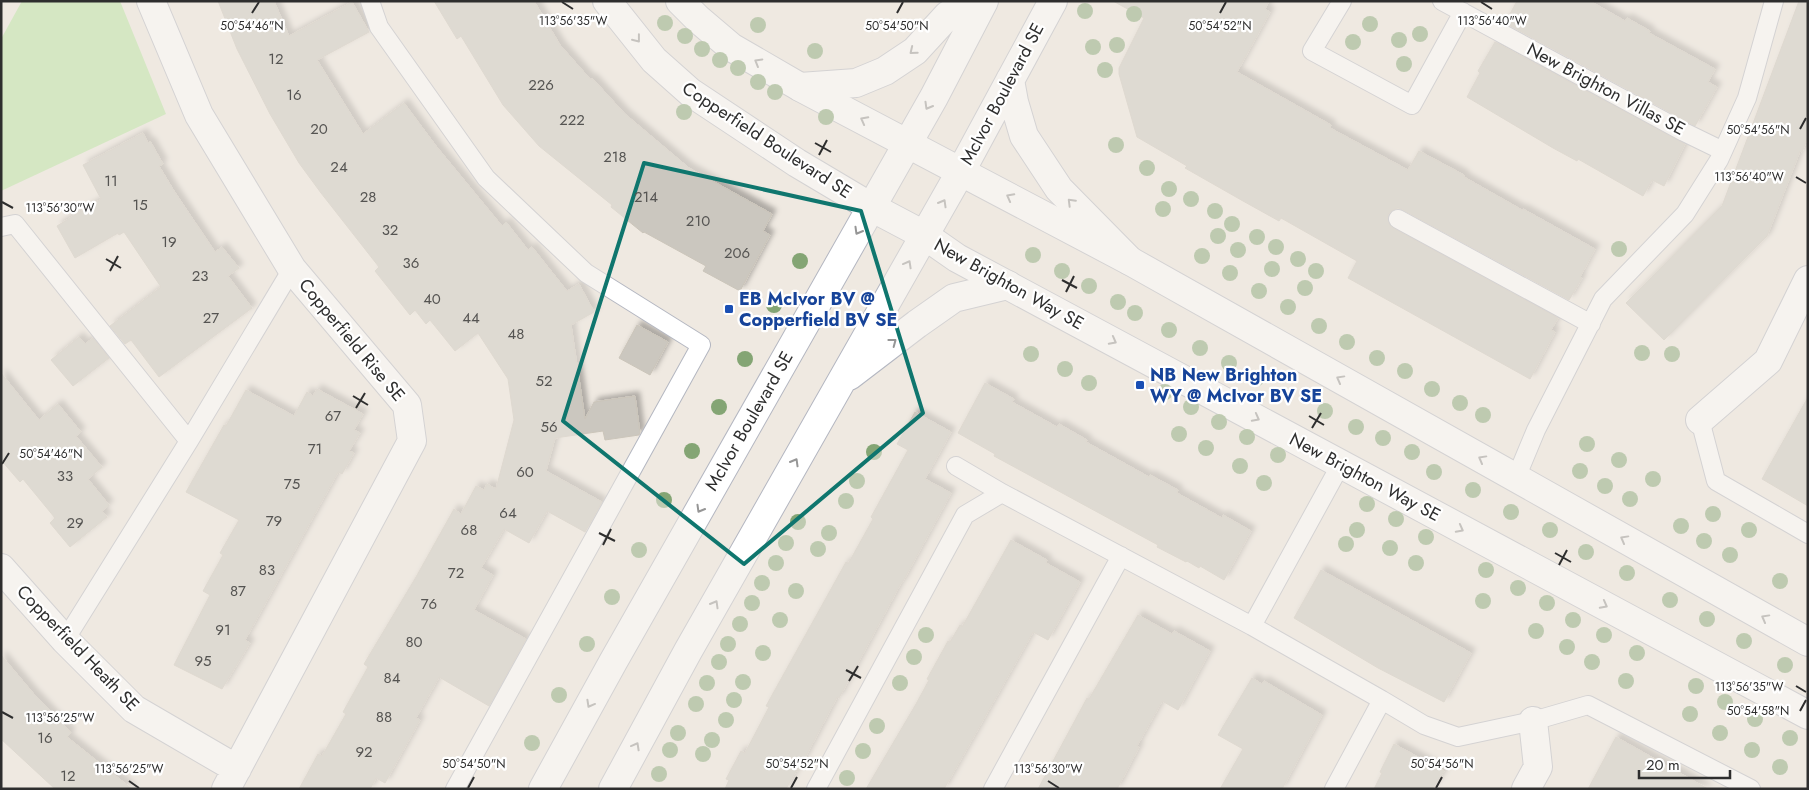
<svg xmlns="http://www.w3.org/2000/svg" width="1809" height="790" viewBox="0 0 1809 790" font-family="Jost,sans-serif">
	<defs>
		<filter id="shadow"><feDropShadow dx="4.5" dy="-4.5" stdDeviation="2.5" flood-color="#0004"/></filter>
	</defs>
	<rect width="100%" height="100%" fill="#efe9e1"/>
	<path fill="#b6e59e" d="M 22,1 L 120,1 L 166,114 L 1,191 L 1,39 Z"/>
	<path fill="#cbc7bf" stroke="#cbc5ba" filter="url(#shadow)" d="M 218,1 L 274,1 L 289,36 L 352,2 L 369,32 L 317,60 L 363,134 L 404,103 L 436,146 L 502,226 L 506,222 L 528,250 L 532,247 L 567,291 L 579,284 L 594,312 L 571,325 L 585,419 L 594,402 L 635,396 L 640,433 L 639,435 L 605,440 L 603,431 L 555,438 L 546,471 L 602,502 L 585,532 L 547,511 L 529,543 L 504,529 L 481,568 L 493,575 L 474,610 L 526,639 L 489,706 L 439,677 L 416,718 L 420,720 L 385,783 L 376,778 L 370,789 L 299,789 L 318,754 L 322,756 L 346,714 L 343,712 L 368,667 L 364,664 L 416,577 L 454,509 L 461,514 L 476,486 L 484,490 L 487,484 L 496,489 L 514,420 L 508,379 L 478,333 L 455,351 L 430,320 L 426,324 L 415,310 L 410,315 L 375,271 L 379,267 L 321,193 L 299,163 L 270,114 L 237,49 Z
		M 434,1 L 534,1 L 560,45 L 591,80 L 592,78 L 625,114 L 689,168 L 772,214 L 763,231 L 770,235 L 740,291 L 703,271 L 706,266 L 644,232 L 643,233 L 611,207 L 612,205 L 539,146 L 503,105 L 461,36 L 457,39 Z
		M 1113,1 L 1269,1 L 1265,9 L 1270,12 L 1237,72 L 1331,125 L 1330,128 L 1408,170 L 1419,151 L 1464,175 L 1464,177 L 1522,210 L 1523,209 L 1595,249 L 1580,277 L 1582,278 L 1569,300 L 1403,210 L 1398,208 L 1393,210 L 1388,214 L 1389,224 L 1393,228 L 1558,318 L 1551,330 L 1555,332 L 1530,379 L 1348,278 L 1357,261 L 1281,218 L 1279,221 L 1243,201 L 1185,168 L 1187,166 L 1137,137 L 1119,74 L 1119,68 L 1144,18 Z
		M 1517,1 L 1590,1 L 1625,21 L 1627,18 L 1650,31 L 1649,33 L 1715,69 L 1708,82 L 1717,87 L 1695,126 L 1505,23 Z
		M 1799,1 L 1808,1 L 1808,137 L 1802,152 L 1800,151 L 1767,236 L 1664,340 L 1626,303 L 1722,206 Z
		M 1495,42 L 1685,144 L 1664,186 L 1652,180 L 1643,196 L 1578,159 L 1577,161 L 1553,148 L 1467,97 L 1480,73 L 1478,71 Z
		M 143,133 L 148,143 L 150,141 L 163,164 L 159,166 L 174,191 L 215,252 L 222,247 L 239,268 L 228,276 L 252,308 L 159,377 L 131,340 L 125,344 L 110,326 L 161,287 L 124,232 L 119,235 L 118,233 L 75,258 L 57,226 L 101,199 L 83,165 Z
		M 637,325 L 668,342 L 650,375 L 619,358 Z
		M 79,337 L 85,344 L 93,338 L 109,358 L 73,386 L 51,360 Z
		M 1,373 L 39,420 L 58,404 L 81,432 L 76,436 L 102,467 L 88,479 L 109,505 L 102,511 L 107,517 L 70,547 L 50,523 L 55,518 L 23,479 L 20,482 L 1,460 Z
		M 985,383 L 1014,399 L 1012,402 L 1057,427 L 1059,424 L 1087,440 L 1086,442 L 1149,477 L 1150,475 L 1178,490 L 1177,493 L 1222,518 L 1223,515 L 1251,531 L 1224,580 L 1200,566 L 1199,568 L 1187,561 L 1186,562 L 1157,547 L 1158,545 L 994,456 L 995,454 L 958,433 Z
		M 317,389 L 363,414 L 354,430 L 360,433 L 349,451 L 354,453 L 342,474 L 338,472 L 245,640 L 250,643 L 222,689 L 174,665 L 210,595 L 203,591 L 223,555 L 220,553 L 239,520 L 186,492 L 224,425 L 226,426 L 246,390 L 294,416 L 307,392 L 313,396 Z
		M 1808,397 L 1808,506 L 1762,479 Z
		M 915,412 L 951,432 L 925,479 L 951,493 L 902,583 L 901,583 L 839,698 L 837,697 L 798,771 L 796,771 L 786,789 L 725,789 L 729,780 L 726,779 L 741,751 L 745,753 L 769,707 L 766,706 L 846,562 L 848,564 L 873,519 L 871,517 L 908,450 L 897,444 Z
		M 1011,540 L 1047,560 L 1046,563 L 1080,582 L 1048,640 L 1033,632 L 944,789 L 866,789 L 916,704 L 929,680 L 927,679 L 948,641 L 950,642 L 960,625 L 962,627 Z
		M 1321,570 L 1471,653 L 1444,702 L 1378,668 L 1294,618 Z
		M 1138,615 L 1172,634 L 1174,631 L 1210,651 L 1178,710 L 1162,701 L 1137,746 L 1139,747 L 1117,789 L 1038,789 L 1087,698 L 1089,699 Z
		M 1,655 L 33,693 L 71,733 L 67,737 L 132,789 L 55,789 L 1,739 Z
		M 1252,678 L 1262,684 L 1264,681 L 1322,715 L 1282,789 L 1220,789 L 1243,749 L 1218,735 Z
		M 1616,737 L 1708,789 L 1588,789 Z
		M 1394,744 L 1444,771 L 1433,789 L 1374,789 L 1382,773 L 1380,772 Z"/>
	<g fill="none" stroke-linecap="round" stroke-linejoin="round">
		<g stroke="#b4b7c1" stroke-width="20">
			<path id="service" d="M 370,1 L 379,27 L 486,178 L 586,273 L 701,345 L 455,789
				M 1342,1 L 1312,51 L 1412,105 L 1463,12
				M 1442,1 L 1684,132 L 1723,151
				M 1398,219 L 1591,324
				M 1,227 L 15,224 L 189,441
				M 1700,420 L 1716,481 L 1808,534
				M 956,466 L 1002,493
				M 1516,478 L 1536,430 L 1603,299 L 1685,214 L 1719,160 L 1747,98 L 1774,1
				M 1252,626 L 1341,464
				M 65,640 L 189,441 L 292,269
				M 1382,700 L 1424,725 L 1458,737 L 1533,721 L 1588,705 L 1751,789
				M 816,789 L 965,515 L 1002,493 L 1252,626 L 1382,700 L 1334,789
				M 993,789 L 1121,556"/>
		</g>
		<g stroke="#b4b7c1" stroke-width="30">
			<path id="minor" d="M 151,1 L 199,115 L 292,269 L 407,405 L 412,441 L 226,789
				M 1700,420 L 1768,361 L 1808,280
				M 1,568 L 65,640 L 134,709 L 237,769
				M 1526,789 L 1538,767 L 1533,721"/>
		</g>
		<g stroke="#b4b7c1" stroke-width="30">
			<path id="tertiary" d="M 607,1 L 654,60 L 690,92 L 797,163 L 871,207 L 924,235 L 957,258 L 1808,715
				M 680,1 L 698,19 L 731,47 L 800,87 L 1130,261 L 1808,642"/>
		</g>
		<g stroke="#b4b7c1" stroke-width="30">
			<path id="secondary" d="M 1010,80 L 1014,102 L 1024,136 L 1059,189 L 1130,261
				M 800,87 L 856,83 L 885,71 L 915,51 L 948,15 L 978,1
				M 849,376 L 917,324 L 954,298 L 1008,285
				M 543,789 L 613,662 L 934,97 L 984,1
				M 613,789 L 688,651 L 961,171 L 1053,1"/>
		</g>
		<use href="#service" stroke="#fff" stroke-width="18"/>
		<use href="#minor" stroke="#fff" stroke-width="28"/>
		<use href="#tertiary" stroke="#fff" stroke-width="28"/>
		<use href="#secondary" stroke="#fff" stroke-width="28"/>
	</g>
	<g fill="#84a574">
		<circle cx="1085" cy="11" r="8"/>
		<circle cx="1134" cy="14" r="8"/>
		<circle cx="665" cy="23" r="8"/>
		<circle cx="1370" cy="24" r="8"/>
		<circle cx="758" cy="25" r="8"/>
		<circle cx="1420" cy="34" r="8"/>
		<circle cx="685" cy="36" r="8"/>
		<circle cx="1399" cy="40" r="8"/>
		<circle cx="1353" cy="42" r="8"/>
		<circle cx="1117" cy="45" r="8"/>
		<circle cx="1093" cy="47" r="8"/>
		<circle cx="702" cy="49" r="8"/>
		<circle cx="815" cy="51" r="8"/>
		<circle cx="720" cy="60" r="8"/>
		<circle cx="1404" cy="64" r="8"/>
		<circle cx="738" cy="68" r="8"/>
		<circle cx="1105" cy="70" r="8"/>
		<circle cx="758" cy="82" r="8"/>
		<circle cx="775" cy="92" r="8"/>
		<circle cx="684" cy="112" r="8"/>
		<circle cx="826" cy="117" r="8"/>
		<circle cx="1116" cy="145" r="8"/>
		<circle cx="1147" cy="168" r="8"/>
		<circle cx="1169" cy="189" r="8"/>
		<circle cx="1191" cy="199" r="8"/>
		<circle cx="1163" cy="209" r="8"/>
		<circle cx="1215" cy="211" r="8"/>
		<circle cx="1232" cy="224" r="8"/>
		<circle cx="1218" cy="236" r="8"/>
		<circle cx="1257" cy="237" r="8"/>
		<circle cx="1276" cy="247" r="8"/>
		<circle cx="1619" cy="249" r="8"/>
		<circle cx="1238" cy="250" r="8"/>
		<circle cx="1033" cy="255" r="8"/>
		<circle cx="1202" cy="256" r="8"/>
		<circle cx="1298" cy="259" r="8"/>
		<circle cx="800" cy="261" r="8"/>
		<circle cx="1272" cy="269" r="8"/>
		<circle cx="1062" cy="271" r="8"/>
		<circle cx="1316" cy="271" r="8"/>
		<circle cx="1230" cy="273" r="8"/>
		<circle cx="1089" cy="286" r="8"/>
		<circle cx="1305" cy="288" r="8"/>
		<circle cx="1259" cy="291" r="8"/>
		<circle cx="1118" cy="302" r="8"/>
		<circle cx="774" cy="305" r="8"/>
		<circle cx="1288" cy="307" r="8"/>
		<circle cx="1135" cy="313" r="8"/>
		<circle cx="1319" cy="326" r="8"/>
		<circle cx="1169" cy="330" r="8"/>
		<circle cx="1347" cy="342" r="8"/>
		<circle cx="1200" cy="348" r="8"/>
		<circle cx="1642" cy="353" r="8"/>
		<circle cx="1031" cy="354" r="8"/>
		<circle cx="1672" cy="354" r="8"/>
		<circle cx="1377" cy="358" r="8"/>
		<circle cx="745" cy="359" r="8"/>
		<circle cx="1229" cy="363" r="8"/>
		<circle cx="1065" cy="369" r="8"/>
		<circle cx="1405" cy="371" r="8"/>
		<circle cx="1257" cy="378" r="8"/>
		<circle cx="1089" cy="383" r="8"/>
		<circle cx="1432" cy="389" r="8"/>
		<circle cx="1165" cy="392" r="8"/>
		<circle cx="1460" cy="403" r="8"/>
		<circle cx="719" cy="407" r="8"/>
		<circle cx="1191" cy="407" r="8"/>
		<circle cx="1325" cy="411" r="8"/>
		<circle cx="1483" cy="415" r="8"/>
		<circle cx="1219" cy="422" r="8"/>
		<circle cx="1356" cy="427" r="8"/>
		<circle cx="1179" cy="434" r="8"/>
		<circle cx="1247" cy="437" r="8"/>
		<circle cx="1383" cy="438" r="8"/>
		<circle cx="1587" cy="444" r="8"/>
		<circle cx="1206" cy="448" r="8"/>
		<circle cx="692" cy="451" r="8"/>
		<circle cx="874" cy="452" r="8"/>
		<circle cx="1412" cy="452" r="8"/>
		<circle cx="1278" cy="455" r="8"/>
		<circle cx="1619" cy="460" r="8"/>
		<circle cx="1240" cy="466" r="8"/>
		<circle cx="1580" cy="471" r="8"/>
		<circle cx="1434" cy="472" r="8"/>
		<circle cx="1653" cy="479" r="8"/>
		<circle cx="857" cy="481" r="8"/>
		<circle cx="1264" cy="483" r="8"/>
		<circle cx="1605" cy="486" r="8"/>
		<circle cx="1473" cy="490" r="8"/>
		<circle cx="1630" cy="499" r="8"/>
		<circle cx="664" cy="500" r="8"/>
		<circle cx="846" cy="501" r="8"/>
		<circle cx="1367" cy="504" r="8"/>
		<circle cx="1511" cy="512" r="8"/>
		<circle cx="1713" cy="514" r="8"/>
		<circle cx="1396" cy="519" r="8"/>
		<circle cx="798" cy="522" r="8"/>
		<circle cx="1681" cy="526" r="8"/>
		<circle cx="1357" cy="530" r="8"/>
		<circle cx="1550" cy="530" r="8"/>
		<circle cx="1749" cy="530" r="8"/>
		<circle cx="829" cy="533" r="8"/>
		<circle cx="1426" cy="537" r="8"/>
		<circle cx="1704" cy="541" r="8"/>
		<circle cx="786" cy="543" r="8"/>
		<circle cx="1346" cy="544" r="8"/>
		<circle cx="1390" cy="548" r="8"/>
		<circle cx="818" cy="549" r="8"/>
		<circle cx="639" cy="550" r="8"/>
		<circle cx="1586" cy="552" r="8"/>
		<circle cx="1730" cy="555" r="8"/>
		<circle cx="776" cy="563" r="8"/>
		<circle cx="1416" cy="563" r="8"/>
		<circle cx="1486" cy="570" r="8"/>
		<circle cx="1627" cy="573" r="8"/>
		<circle cx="1780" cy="581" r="8"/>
		<circle cx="762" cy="583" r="8"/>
		<circle cx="1518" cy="588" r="8"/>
		<circle cx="796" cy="591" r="8"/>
		<circle cx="612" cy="597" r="8"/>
		<circle cx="1670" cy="600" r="8"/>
		<circle cx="1483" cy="601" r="8"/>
		<circle cx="752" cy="603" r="8"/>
		<circle cx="1547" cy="603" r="8"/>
		<circle cx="1707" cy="619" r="8"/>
		<circle cx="780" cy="620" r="8"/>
		<circle cx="1573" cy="620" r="8"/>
		<circle cx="740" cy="624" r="8"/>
		<circle cx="1536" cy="631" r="8"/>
		<circle cx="926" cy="635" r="8"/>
		<circle cx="1604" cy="635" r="8"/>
		<circle cx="1744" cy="641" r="8"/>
		<circle cx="587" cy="644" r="8"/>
		<circle cx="728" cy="644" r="8"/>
		<circle cx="1567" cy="647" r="8"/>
		<circle cx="763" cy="653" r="8"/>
		<circle cx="1637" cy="653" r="8"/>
		<circle cx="914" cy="657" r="8"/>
		<circle cx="719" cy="662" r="8"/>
		<circle cx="1592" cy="662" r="8"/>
		<circle cx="1785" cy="665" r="8"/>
		<circle cx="1626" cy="681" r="8"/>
		<circle cx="743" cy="682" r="8"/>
		<circle cx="707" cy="683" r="8"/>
		<circle cx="900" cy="683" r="8"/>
		<circle cx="1696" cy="686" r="8"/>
		<circle cx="559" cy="695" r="8"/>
		<circle cx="734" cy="700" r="8"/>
		<circle cx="1725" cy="702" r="8"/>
		<circle cx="696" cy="704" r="8"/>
		<circle cx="1690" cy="714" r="8"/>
		<circle cx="1755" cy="719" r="8"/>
		<circle cx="726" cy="720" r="8"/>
		<circle cx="877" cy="726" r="8"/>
		<circle cx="678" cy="733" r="8"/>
		<circle cx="1720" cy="733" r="8"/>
		<circle cx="1790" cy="738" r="8"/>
		<circle cx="712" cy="740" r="8"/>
		<circle cx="532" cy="743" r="8"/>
		<circle cx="670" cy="750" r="8"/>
		<circle cx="1752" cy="750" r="8"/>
		<circle cx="863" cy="751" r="8"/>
		<circle cx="703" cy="754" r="8"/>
		<circle cx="1780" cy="767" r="8"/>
		<circle cx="659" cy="774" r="8"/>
		<circle cx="847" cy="778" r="8"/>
	</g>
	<defs><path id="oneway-chevron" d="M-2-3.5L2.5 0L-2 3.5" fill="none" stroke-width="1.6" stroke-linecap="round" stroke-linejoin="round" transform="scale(1.25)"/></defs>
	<g stroke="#969696">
		<use href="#oneway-chevron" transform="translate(637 39) rotate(52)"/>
		<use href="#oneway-chevron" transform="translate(913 51) rotate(141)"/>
		<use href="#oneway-chevron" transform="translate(758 62) rotate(-150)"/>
		<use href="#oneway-chevron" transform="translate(928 106) rotate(120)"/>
		<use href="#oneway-chevron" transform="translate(864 120) rotate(-152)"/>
		<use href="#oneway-chevron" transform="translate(1010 197) rotate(-152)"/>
		<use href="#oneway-chevron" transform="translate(1071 202) rotate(-135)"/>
		<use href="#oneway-chevron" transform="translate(943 203) rotate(-60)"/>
		<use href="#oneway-chevron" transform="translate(858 231) rotate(120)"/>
		<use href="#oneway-chevron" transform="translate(908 264) rotate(-61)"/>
		<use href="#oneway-chevron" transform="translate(1113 341) rotate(28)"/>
		<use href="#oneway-chevron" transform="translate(893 342) rotate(-37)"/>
		<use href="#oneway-chevron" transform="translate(1340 379) rotate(-151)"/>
		<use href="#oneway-chevron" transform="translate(1256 418) rotate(28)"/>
		<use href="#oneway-chevron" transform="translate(1482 459) rotate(-151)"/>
		<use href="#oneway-chevron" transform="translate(795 462) rotate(-60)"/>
		<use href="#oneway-chevron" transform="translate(700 509) rotate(120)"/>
		<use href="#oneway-chevron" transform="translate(1460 529) rotate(28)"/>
		<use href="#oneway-chevron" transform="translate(1624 539) rotate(-151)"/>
		<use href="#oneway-chevron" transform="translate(715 604) rotate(-60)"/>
		<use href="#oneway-chevron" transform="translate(1604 605) rotate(28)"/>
		<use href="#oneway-chevron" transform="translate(1765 618) rotate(-151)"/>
		<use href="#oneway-chevron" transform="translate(590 704) rotate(119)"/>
		<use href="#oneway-chevron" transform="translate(636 746) rotate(-61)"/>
	</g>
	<path d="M0 0H1809V790H0ZM 644,163 L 861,211 L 923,413 L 744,564 L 563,421 Z" fill="#efe9e1" fill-opacity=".55" fill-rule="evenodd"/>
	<path fill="none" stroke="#0f766e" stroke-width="4" stroke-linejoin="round" d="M 644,163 L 861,211 L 923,413 L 744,564 L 563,421 Z"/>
	<path fill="none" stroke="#2e2e2e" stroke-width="2" d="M 562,2 L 573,9M 1481,2 L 1492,9M 252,13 L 259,2M 897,13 L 903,2M 1220,13 L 1226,2M 1800,129 L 1806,118M 815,143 L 831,152M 819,155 L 827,140M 1796,177 L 1806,183M 2,202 L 13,208M 106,259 L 121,268M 110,271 L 118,256M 1062,280 L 1077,288M 1066,292 L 1074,276M 353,396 L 368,405M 356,408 L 365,393M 1309,416 L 1324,425M 1312,428 L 1321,413M 2,464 L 9,453M 599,533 L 615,541M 603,545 L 611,529M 1555,553 L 1571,562M 1559,565 L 1567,550M 846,670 L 861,678M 849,681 L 858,666M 1796,686 L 1806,692M 1800,711 L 1806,700M 2,712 L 13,718M 129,781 L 139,788M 1048,781 L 1059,788M 468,788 L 474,777M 791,788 L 797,777M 1436,788 L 1442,777"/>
	<g fill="#1a4fb4" stroke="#fff" stroke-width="2">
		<rect x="724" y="304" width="10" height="10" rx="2.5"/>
		<rect x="1135" y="380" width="10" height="10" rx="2.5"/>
	</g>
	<g text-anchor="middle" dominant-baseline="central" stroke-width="4.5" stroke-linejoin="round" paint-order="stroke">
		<g font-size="15" fill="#555452">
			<text x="276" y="59">12</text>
			<text x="541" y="85">226</text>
			<text x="294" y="95">16</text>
			<text x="572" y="120">222</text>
			<text x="319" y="129">20</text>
			<text x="615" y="157">218</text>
			<text x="339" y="167">24</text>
			<text x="111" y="181">11</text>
			<text x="368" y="197">28</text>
			<text x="646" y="197">214</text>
			<text x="140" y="205">15</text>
			<text x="698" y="221">210</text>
			<text x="390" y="230">32</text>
			<text x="169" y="242">19</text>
			<text x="737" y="253">206</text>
			<text x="411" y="263">36</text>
			<text x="200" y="276">23</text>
			<text x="432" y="299">40</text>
			<text x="211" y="318">27</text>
			<text x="471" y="318">44</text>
			<text x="516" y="334">48</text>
			<text x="544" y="381">52</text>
			<text x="333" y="416">67</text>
			<text x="549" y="427">56</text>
			<text x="315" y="449">71</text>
			<text x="525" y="472">60</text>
			<text x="65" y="476">33</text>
			<text x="292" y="484">75</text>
			<text x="508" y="513">64</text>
			<text x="274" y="521">79</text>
			<text x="75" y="523">29</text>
			<text x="469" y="530">68</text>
			<text x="267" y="570">83</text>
			<text x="456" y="573">72</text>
			<text x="238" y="591">87</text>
			<text x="429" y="604">76</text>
			<text x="223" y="630">91</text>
			<text x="414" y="642">80</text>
			<text x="203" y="661">95</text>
			<text x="392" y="678">84</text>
			<text x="384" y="717">88</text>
			<text x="45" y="738">16</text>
			<text x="364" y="752">92</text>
			<text x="68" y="776">12</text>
		</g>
		<g font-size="18" fill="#2e2e2e" stroke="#fff">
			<text transform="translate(1606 89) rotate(28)">New Brighton Villas SE</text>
			<text transform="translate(1002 94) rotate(-62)">McIvor Boulevard SE</text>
			<text transform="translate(767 140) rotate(33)">Copperfield Boulevard SE</text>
			<text transform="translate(1009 284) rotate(29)">New Brighton Way SE</text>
			<text transform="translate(352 340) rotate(50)">Copperfield Rise SE</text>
			<text transform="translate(749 421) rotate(-60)">McIvor Boulevard SE</text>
			<text transform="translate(1365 477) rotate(28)">New Brighton Way SE</text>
			<text transform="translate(78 648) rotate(46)">Copperfield Heath SE</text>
		</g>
		<g font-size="18" font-weight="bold" fill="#164399" stroke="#fff" text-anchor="start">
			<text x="739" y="299">EB McIvor BV @<tspan x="739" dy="21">Copperfield BV SE</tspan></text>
			<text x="1150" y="375">NB New Brighton<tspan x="1150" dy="21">WY @ McIvor BV SE</tspan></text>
		</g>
	</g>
	<g font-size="12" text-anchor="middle" fill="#2e2e2e" stroke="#fff" stroke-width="4.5" stroke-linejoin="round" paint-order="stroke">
		<text x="573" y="25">113°56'35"W</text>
		<text x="1492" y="25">113°56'40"W</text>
		<text x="252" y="30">50°54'46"N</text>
		<text x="897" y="30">50°54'50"N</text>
		<text x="1220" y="30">50°54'52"N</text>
		<text x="1758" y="134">50°54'56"N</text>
		<text x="1749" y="181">113°56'40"W</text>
		<text x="60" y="212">113°56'30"W</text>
		<text x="51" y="458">50°54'46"N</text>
		<text x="1749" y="691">113°56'35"W</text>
		<text x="1758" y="715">50°54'58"N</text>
		<text x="60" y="722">113°56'25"W</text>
		<text x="474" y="768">50°54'50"N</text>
		<text x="797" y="768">50°54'52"N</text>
		<text x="1442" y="768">50°54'56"N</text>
		<text x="129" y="773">113°56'25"W</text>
		<text x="1048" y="773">113°56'30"W</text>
	</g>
	<rect width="1809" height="790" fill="none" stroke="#2e2e2e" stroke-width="5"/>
	<path d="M1639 770v8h91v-8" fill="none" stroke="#2e2e2e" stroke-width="2.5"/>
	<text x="1646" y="770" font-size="15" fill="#2e2e2e" stroke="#ffffff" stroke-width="4" paint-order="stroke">20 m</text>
</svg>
